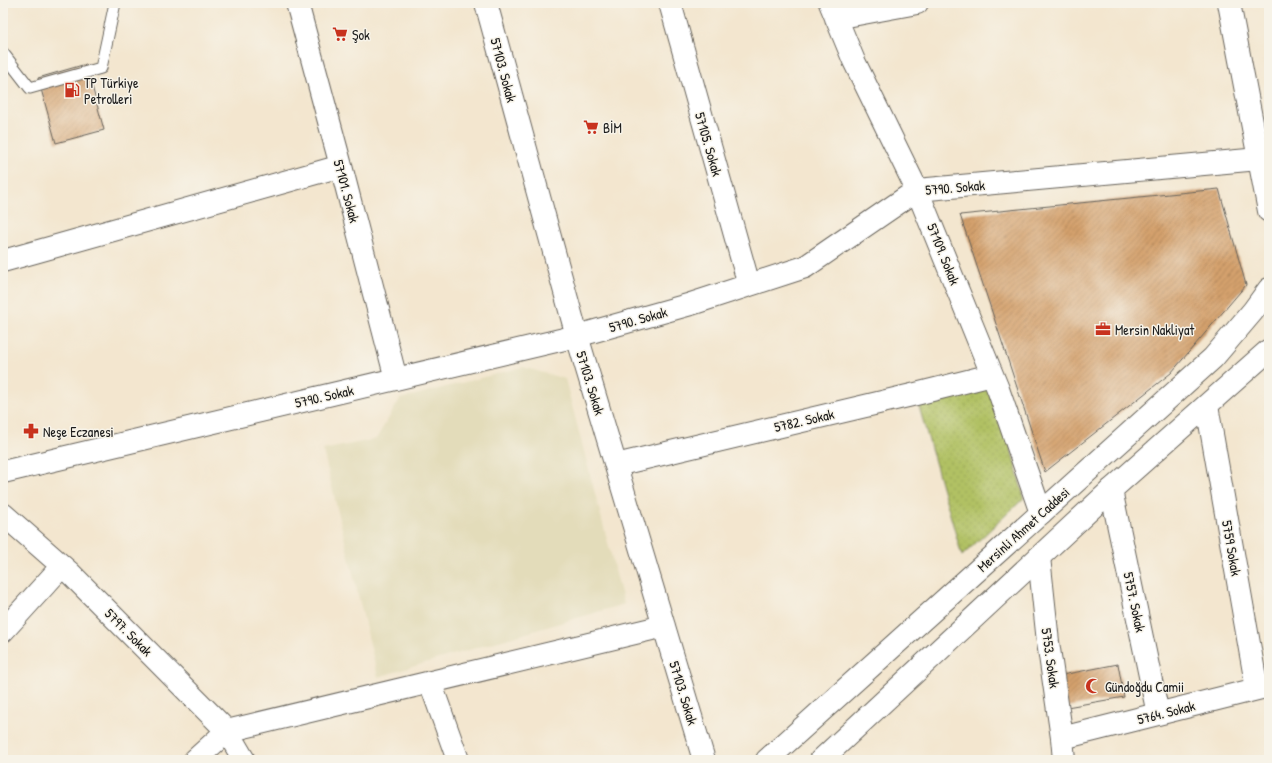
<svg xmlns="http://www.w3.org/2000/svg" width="1272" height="763" viewBox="0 0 1272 763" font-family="'Patrick Hand',sans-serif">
	<defs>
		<pattern id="grass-dots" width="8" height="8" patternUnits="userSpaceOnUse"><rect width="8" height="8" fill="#b1c164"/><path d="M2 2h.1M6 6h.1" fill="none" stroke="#98a556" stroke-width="1.8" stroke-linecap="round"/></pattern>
		<pattern id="building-hatch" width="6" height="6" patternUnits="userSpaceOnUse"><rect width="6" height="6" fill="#d4a16d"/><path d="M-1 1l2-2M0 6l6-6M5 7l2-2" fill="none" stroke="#ab8259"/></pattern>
	</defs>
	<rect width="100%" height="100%" fill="#f7f3e8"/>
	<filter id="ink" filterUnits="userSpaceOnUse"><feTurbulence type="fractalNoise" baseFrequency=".025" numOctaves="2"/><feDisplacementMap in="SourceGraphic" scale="8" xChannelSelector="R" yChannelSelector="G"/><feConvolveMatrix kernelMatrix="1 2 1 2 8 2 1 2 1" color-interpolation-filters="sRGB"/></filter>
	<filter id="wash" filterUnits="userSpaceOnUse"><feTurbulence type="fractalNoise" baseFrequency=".012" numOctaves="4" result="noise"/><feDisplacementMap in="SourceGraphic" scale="16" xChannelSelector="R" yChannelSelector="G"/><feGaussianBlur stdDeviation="0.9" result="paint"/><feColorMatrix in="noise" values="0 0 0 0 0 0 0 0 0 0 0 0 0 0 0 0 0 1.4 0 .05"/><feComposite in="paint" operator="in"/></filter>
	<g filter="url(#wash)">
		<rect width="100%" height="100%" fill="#f3e6cf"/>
		<path fill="#e3dcba" d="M 523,367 L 565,379 L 624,604 L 378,677 L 323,450 L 376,439 L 400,399 Z"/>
		<path fill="url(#grass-dots)" stroke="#666e40" d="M 992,377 L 1024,498 L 962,556 L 916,396 Z"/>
		<g id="blocks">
			<path fill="url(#building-hatch)" d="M 86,64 L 104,130 L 56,143 L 38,78 Z
				M 1219,189 L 1246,285 L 1171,373 L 1045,472 L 960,215 Z
				M 1118,664 L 1124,697 L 1067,707 L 1062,675 Z"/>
		</g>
	</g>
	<g filter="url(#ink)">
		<use href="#blocks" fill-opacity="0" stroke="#67635b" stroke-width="1"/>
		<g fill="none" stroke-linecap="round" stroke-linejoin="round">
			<g stroke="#67635b" stroke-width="13">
				<path id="service" d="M 3,53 L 30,88 L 101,68 L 115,3"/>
			</g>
			<g stroke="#67635b" stroke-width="24">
				<path id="minor" d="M 297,3 L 341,166 L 396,379
					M 486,3 L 577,336 L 704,760
					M 670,3 L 749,285
					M 830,3 L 854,61 L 917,190 L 998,389 L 1041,513
					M 836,18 L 917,3
					M 3,261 L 341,166
					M 1207,406 L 1257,689
					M 616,465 L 916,394 L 992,375
					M 3,472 L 577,336 L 691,304 L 805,267 L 917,190 L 1259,159
					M 1111,490 L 1158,714
					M 3,514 L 69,572 L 227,731 L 244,760
					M 1039,557 L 1048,642 L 1062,738 L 1064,760
					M 3,631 L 62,566
					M 430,682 L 458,760
					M 1062,738 L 1269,686
					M 195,760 L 227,731 L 664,626"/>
			</g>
			<g stroke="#67635b" stroke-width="24">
				<path id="tertiary" d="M 1229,3 L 1269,211
					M 767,760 L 1213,358 L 1253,311 L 1269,289
					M 821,760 L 1111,490 L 1269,350"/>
			</g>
			<use href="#service" stroke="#fff" stroke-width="11"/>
			<use href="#minor" stroke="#fff" stroke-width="22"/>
			<use href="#tertiary" stroke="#fff" stroke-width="22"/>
		</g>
	</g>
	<defs>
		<g id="supermarket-bare" transform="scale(1.2)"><path d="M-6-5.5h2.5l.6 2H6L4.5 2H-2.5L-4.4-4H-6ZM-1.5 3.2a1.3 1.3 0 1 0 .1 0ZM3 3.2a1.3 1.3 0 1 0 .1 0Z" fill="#c8321e" stroke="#f7f3e8" stroke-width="2.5" paint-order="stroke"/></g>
		<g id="fuel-bare" transform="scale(1.2)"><path d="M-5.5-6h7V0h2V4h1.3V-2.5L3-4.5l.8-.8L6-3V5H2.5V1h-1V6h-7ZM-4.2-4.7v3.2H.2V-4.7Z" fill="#c8321e" stroke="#f7f3e8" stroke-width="2.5" paint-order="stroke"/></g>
		<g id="office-bare" transform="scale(1.2)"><path d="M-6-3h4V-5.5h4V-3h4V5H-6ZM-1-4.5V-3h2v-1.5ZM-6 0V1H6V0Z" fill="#c8321e" stroke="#f7f3e8" stroke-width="2.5" paint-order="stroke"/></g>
		<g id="pharmacy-bare" transform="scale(1.2)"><path d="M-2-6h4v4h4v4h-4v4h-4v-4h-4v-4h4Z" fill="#c8321e" stroke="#f7f3e8" stroke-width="2.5" paint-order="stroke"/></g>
		<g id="mosque-bare" transform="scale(1.2)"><path d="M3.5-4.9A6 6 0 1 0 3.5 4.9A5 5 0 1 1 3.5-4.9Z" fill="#c8321e" stroke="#f7f3e8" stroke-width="2.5" paint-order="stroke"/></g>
	</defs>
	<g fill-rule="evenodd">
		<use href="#supermarket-bare" x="340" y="34"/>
		<use href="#fuel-bare" x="72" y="90"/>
		<use href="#supermarket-bare" x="591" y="127"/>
		<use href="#office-bare" x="1103" y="329"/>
		<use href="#pharmacy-bare" x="31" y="431"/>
		<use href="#mosque-bare" x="1093" y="686"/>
	</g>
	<g text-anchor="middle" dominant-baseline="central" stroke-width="3" stroke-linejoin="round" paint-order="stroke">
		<g font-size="14" fill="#1c1c1c" stroke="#f7f3e8" text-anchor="start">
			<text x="352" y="34">Şok</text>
			<text x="84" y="82">TP Türkiye<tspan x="84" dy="16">Petrolleri</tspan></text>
			<text x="603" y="127">BİM</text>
			<text x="1115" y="329">Mersin Nakliyat</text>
			<text x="43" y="431">Neşe Eczanesi</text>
			<text x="1105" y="686">Gündoğdu Camii</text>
		</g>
		<g font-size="14" fill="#1c1c1c" stroke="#f7f3e8">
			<text transform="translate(504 70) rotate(75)">57103. Sokak</text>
			<text transform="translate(709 144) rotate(74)">57105. Sokak</text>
			<text transform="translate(955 187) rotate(-5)">5790. Sokak</text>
			<text transform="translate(347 191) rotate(75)">57101. Sokak</text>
			<text transform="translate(944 254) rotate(68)">57109. Sokak</text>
			<text transform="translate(638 319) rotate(-16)">5790. Sokak</text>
			<text transform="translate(591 383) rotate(73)">57103. Sokak</text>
			<text transform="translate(324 396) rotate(-13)">5790. Sokak</text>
			<text transform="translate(804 420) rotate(-13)">5782. Sokak</text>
			<text transform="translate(1023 529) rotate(-42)">Mersinli Ahmet Caddesi</text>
			<text transform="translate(1232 548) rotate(80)">5759 Sokak</text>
			<text transform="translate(1135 602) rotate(78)">5757. Sokak</text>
			<text transform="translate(129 632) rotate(45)">5797. Sokak</text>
			<text transform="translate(1051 658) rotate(82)">5753. Sokak</text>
			<text transform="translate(684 693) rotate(73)">57103. Sokak</text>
			<text transform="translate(1166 712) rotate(-14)">5764. Sokak</text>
		</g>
	</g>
	<rect width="1272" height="763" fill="none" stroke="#f7f3e8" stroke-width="16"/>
</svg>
